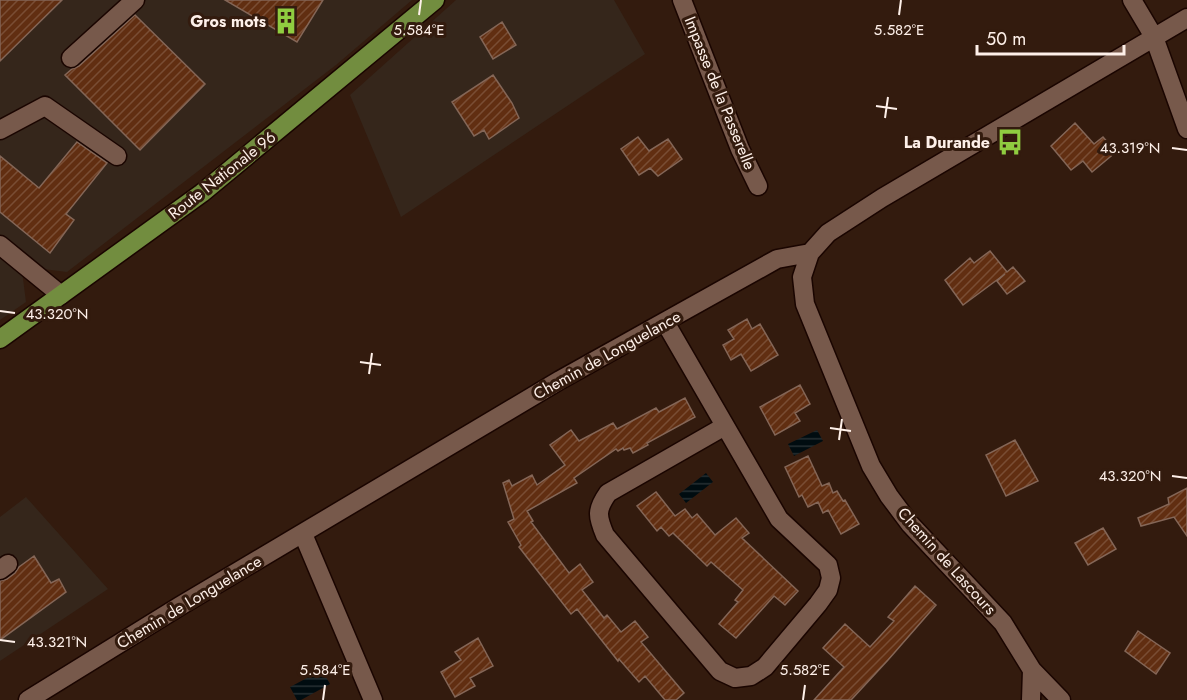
<svg xmlns="http://www.w3.org/2000/svg" width="1187" height="700" viewBox="0 0 1187 700" font-family="Jost,sans-serif">
	<defs>
		<pattern id="water-rules" width="6" height="5" patternUnits="userSpaceOnUse" patternTransform="scale(1.5)"><rect width="6" height="5" fill="#000c10"/><path d="M0 2.5h6" fill="none" stroke="#263033"/></pattern>
		<pattern id="building-hatch" width="6" height="6" patternUnits="userSpaceOnUse" patternTransform="scale(1.5)"><rect width="6" height="6" fill="#612e11"/><path d="M-1 1l2-2M0 6l6-6M5 7l2-2" fill="none" stroke="#794d34"/></pattern>
	</defs>
	<rect width="100%" height="100%" fill="#331b0e"/>
	<path fill="#35261b" d="M 0,0 L 412,0 L 336,65 L 67,272 L 43,269 L 22,271 L 26,302 L 0,320 Z
		M 456,0 L 614,0 L 645,54 L 401,217 L 350,95 Z
		M 26,497 L 108,589 L 0,661 L 0,517 Z"/>
	<path fill="url(#water-rules)" d="M 817,430 L 823,441 L 794,456 L 788,444 Z
		M 706,473 L 713,482 L 686,503 L 679,494 Z
		M 322,670 L 330,684 L 301,700 L 297,700 L 290,687 Z"/>
	<path fill="url(#building-hatch)" stroke="#846657" stroke-width="1.5" d="M 0,0 L 62,0 L 0,61 Z
		M 225,0 L 323,0 L 297,42 Z
		M 135,15 L 205,84 L 140,150 L 65,75 L 72,69 L 79,66 Z
		M 502,22 L 516,45 L 493,59 L 480,37 Z
		M 493,75 L 512,103 L 519,118 L 489,139 L 484,130 L 474,136 L 452,102 Z
		M 1075,123 L 1094,144 L 1103,137 L 1116,152 L 1092,172 L 1083,161 L 1071,170 L 1051,146 Z
		M 638,137 L 649,151 L 668,139 L 682,159 L 658,176 L 650,168 L 639,175 L 621,149 Z
		M 77,142 L 107,163 L 66,214 L 74,220 L 50,253 L 0,212 L 0,156 L 39,188 Z
		M 990,251 L 1007,272 L 1013,267 L 1025,281 L 1007,294 L 997,281 L 1005,274 L 963,305 L 945,280 L 970,258 L 974,263 Z
		M 747,319 L 752,329 L 760,324 L 778,355 L 751,371 L 741,354 L 731,360 L 723,345 L 734,339 L 728,330 Z
		M 800,385 L 810,404 L 795,413 L 800,421 L 775,435 L 760,407 Z
		M 685,398 L 695,417 L 647,443 L 648,445 L 633,453 L 630,448 L 624,450 L 623,448 L 618,451 L 616,449 L 574,478 L 577,483 L 527,511 L 533,521 L 531,522 L 569,573 L 580,564 L 593,582 L 582,590 L 604,618 L 607,615 L 621,632 L 635,621 L 648,637 L 641,642 L 684,693 L 676,700 L 665,700 L 645,676 L 639,682 L 619,659 L 618,661 L 577,609 L 571,614 L 519,547 L 521,545 L 508,522 L 514,519 L 503,483 L 509,480 L 512,486 L 532,475 L 537,485 L 565,465 L 550,445 L 571,430 L 579,441 L 613,423 L 617,429 L 656,408 L 659,412 Z
		M 1015,440 L 1038,481 L 1006,496 L 986,455 Z
		M 808,456 L 822,486 L 829,483 L 833,493 L 837,491 L 843,501 L 845,500 L 859,524 L 841,534 L 828,510 L 823,513 L 818,502 L 808,507 L 802,495 L 799,497 L 785,467 Z
		M 1187,488 L 1187,536 L 1174,517 L 1141,526 L 1138,518 L 1169,504 L 1168,498 Z
		M 656,492 L 675,516 L 685,509 L 692,518 L 697,514 L 715,535 L 736,518 L 749,533 L 742,538 L 798,591 L 785,605 L 774,596 L 736,638 L 719,624 L 738,602 L 735,600 L 743,590 L 711,562 L 707,566 L 673,533 L 669,536 L 661,527 L 657,531 L 637,506 Z
		M 1103,528 L 1116,549 L 1088,565 L 1075,543 Z
		M 34,556 L 51,583 L 59,579 L 66,592 L 0,640 L 0,581 L 7,579 L 15,573 L 19,567 Z
		M 915,586 L 936,605 L 888,660 L 851,700 L 814,700 L 844,667 L 823,648 L 845,624 L 870,647 L 894,621 L 888,617 Z
		M 1138,631 L 1170,653 L 1156,674 L 1125,651 Z
		M 478,638 L 493,666 L 470,678 L 475,686 L 455,697 L 441,672 L 461,660 L 455,652 Z"/>
	<g fill="none" stroke-linecap="round" stroke-linejoin="round">
		<g stroke="#1a0500" stroke-width="21">
			<path id="minor" d="M 682,0 L 740,149 L 758,186
				M 1132,0 L 1154,37 L 1187,129
				M 71,58 L 135,0
				M 0,130 L 45,106 L 117,156
				M 0,245 L 61,295
				M 810,253 L 802,277 L 805,304 L 871,466 L 889,496 L 910,524 L 1003,623 L 1032,670 L 1031,700
				M 665,322 L 779,519 L 828,565 L 831,578 L 828,590 L 818,604 L 765,667 L 751,676 L 735,678 L 720,671 L 605,535 C 597,516 596,510 608,493 L 725,426
				M 303,534 L 373,700
				M 0,570 L 8,564
				M 1032,670 L 1061,700
				M 28,700 L 180,606 L 560,380 L 777,259 L 810,253 L 828,233 L 882,198 L 1187,18"/>
		</g>
		<g stroke="#1a0500" stroke-width="21">
			<path id="major" d="M 0,339 L 202,193 L 435,0"/>
		</g>
		<use href="#minor" stroke="#77594b" stroke-width="18"/>
		<use href="#major" stroke="#728d3f" stroke-width="18"/>
	</g>
	<path fill="none" stroke="#fef0e9" stroke-width="2" d="M 419,15 L 421,0M 899,15 L 901,0M 876,106 L 897,109M 885,118 L 888,97M 1172,148 L 1187,150M 0,311 L 15,313M 360,362 L 381,365M 369,374 L 372,353M 830,428 L 851,431M 839,440 L 842,419M 1172,476 L 1187,478M 0,640 L 15,642M 323,700 L 325,685M 803,700 L 805,685"/>
	<defs>
		<g id="building-bare" transform="scale(2.07)"><path d="M-4-6H4V6H1V3H-1V6H-4ZM-2.5-4.3h1.7v1.8h-1.7ZM.8-4.3h1.7v1.8H.8ZM-2.5-1h1.7V.8h-1.7ZM.8-1h1.7V.8H.8Z" fill="#90cd40" stroke="#331b0e" stroke-width="2.5" paint-order="stroke"/></g>
		<g id="bus-bare" transform="scale(2.07)"><path d="M-5-6H5V4H4V6H2V4H-2V6H-4V4H-5ZM-3.5-4V0h7V-4ZM-3.5 1.2v1.5H-2V1.2ZM2 1.2v1.5H3.5V1.2Z" fill="#90cd40" stroke="#331b0e" stroke-width="2.5" paint-order="stroke"/></g>
	</defs>
	<g fill-rule="evenodd">
		<use href="#building-bare" x="286" y="21"/>
		<use href="#bus-bare" x="1010" y="142"/>
	</g>
	<g text-anchor="middle" dominant-baseline="central" stroke-width="6" stroke-linejoin="round" paint-order="stroke">
		<g font-size="16" font-weight="bold" fill="#fef0e9" stroke="#331b0e" text-anchor="end">
			<text x="266" y="21">Gros mots</text>
			<text x="990" y="142">La Durande</text>
		</g>
		<g font-size="16" fill="#fef0e9" stroke="#331b0e">
			<text transform="translate(720 93) rotate(68)">Impasse de la Passerelle</text>
			<text transform="translate(222 175) rotate(-38)">Route Nationale 96</text>
			<text transform="translate(607 355) rotate(-29)">Chemin de Longuelance</text>
			<text transform="translate(947 561) rotate(48)">Chemin de Lascours</text>
			<text transform="translate(189 602) rotate(-31)">Chemin de Longuelance</text>
		</g>
	</g>
	<g font-size="15" text-anchor="middle" fill="#fef0e9" stroke="#331b0e" stroke-width="6" stroke-linejoin="round" paint-order="stroke">
		<text x="419" y="35">5.584°E</text>
		<text x="899" y="35">5.582°E</text>
		<text x="1130" y="153">43.319°N</text>
		<text x="57" y="319">43.320°N</text>
		<text x="1130" y="481">43.320°N</text>
		<text x="57" y="647">43.321°N</text>
		<text x="325" y="675">5.584°E</text>
		<text x="805" y="675">5.582°E</text>
	</g>
	<path d="M977 45v9h147v-9" fill="none" stroke="#fef0e9" stroke-width="3"/>
	<text x="986" y="45" font-size="18" fill="#fef0e9" stroke="#331b0e" stroke-width="4.5" paint-order="stroke">50 m</text>
</svg>
